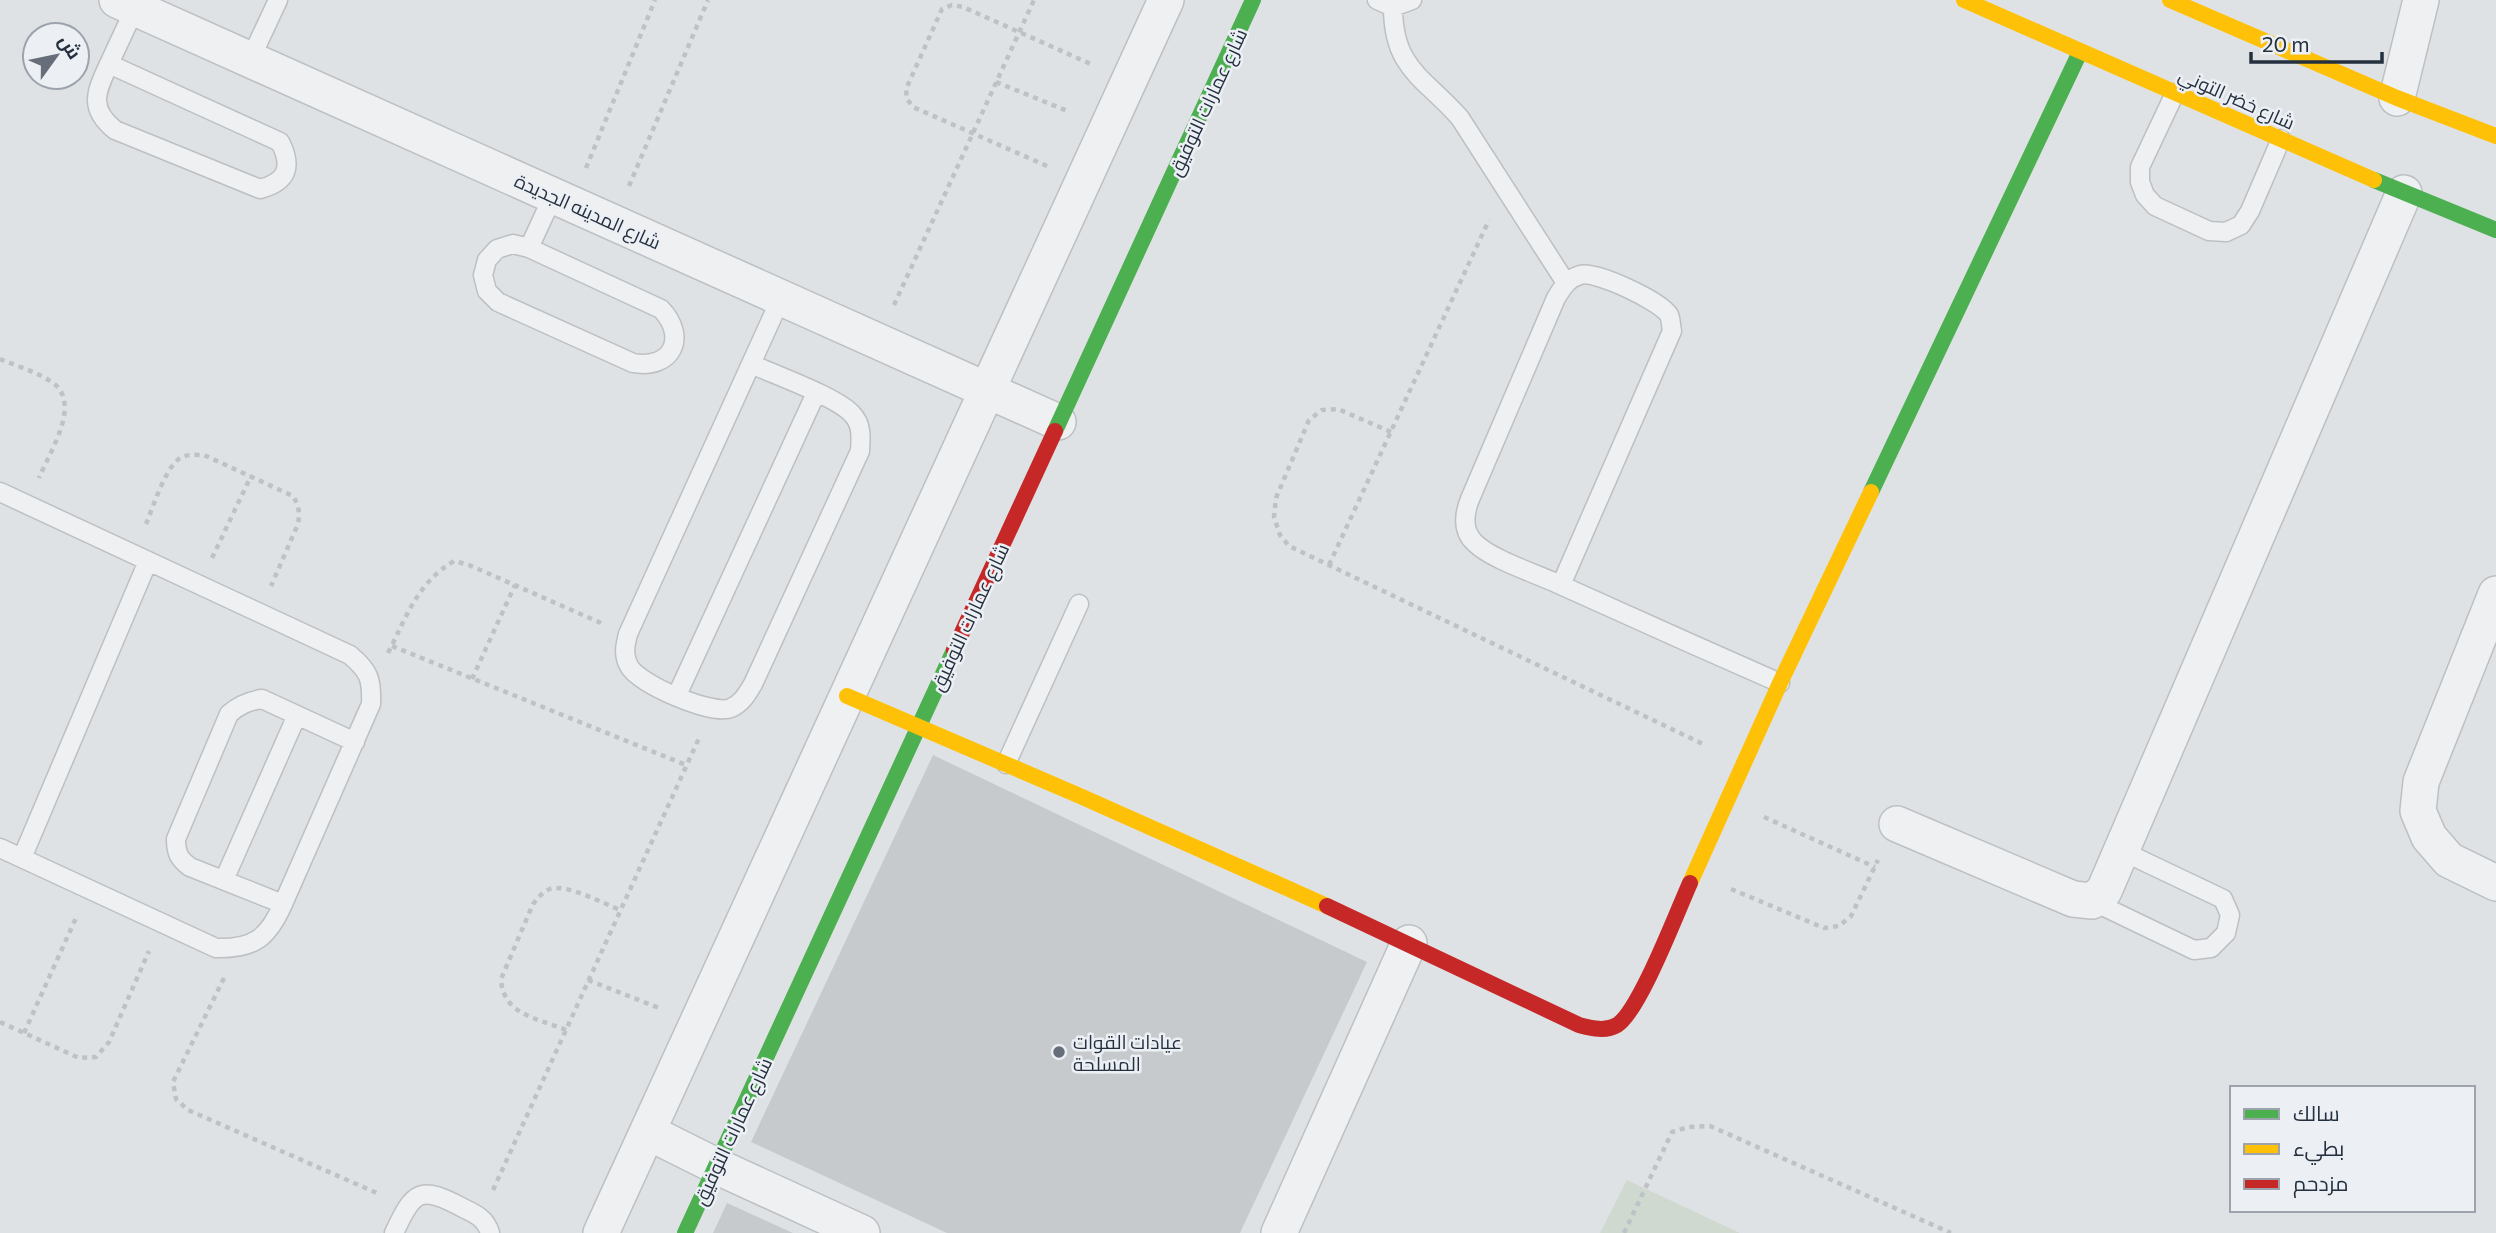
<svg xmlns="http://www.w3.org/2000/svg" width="2496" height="1233" viewBox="0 0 2496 1233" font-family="Commissioner,Cairo,sans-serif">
	<rect width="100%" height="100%" fill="#dfe2e5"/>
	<path fill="#d0d9cf" d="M 1627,1180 L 1740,1233 L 1600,1233 Z"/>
	<path fill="#c7cacd" d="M 933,755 L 1367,962 L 1240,1233 L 947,1233 L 751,1142 Z
		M 727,1203 L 793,1233 L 713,1233 Z"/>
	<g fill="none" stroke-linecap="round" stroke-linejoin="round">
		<g stroke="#bdc0c3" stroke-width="21">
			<path id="lane" d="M 1377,0 L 1393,7 L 1412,0
				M 1393,7 C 1393,69 1424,77 1460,118 L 1566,283
				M 250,60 L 278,0
				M 109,64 C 96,92 88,108 115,130 L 260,189 C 287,182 293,167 280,142 L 109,64 L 135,8
				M 2175,93 L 2140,167 L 2140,182 L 2145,195 L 2155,206 L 2209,231 L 2226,232 L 2241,225 L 2250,211 L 2281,139
				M 513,244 L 529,248 L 661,309 C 688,337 672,370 633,363 L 498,302 L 487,291 L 483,275 L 487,260 L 497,249 Z
				M 529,248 L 553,196
				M 751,364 C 775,375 837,397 852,414 C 862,424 861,437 860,451 L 753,684 C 747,694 742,703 731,708 C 713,716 638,684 629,666 C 623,655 625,646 628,634 L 781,298
				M 0,492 L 350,655 C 369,671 372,679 371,704 L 283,904 C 268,938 254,949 216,948 L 0,848
				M 1561,585 L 1672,331 C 1671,327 1671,319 1669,315 C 1660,301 1595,270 1580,275 C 1567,279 1563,287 1556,298 L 1470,499 C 1464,514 1462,531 1475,543 C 1491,559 1534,573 1556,583 C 1631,617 1705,650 1780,683
				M 677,695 L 816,393
				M 1006,764 L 1079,604
				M 22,858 L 148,561
				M 224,880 L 297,715
				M 2092,901 L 2194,950 L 2211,948 L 2226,933 L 2230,915 L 2223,899 L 2122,851
				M 283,904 L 190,867 C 179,859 176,853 176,839 L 229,714 C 239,705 248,701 262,699 L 355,742
				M 394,1233 C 414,1190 420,1185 463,1208 C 476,1214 486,1219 490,1233"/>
		</g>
		<g stroke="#bdc0c3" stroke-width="38">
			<path id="street" d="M 117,0 L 1058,422
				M 2397,98 L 2421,0
				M 2496,594 L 2421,782 L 2418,811 L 2429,837 L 2449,860 L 2496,883
				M 1897,824 L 2073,899 L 2092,901 L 2104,891 L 2404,193
				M 648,1132 L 716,1166 L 862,1233
				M 601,1233 L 1166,0
				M 1279,1233 L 1409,943"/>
		</g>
		<path stroke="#bec1c5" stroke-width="4.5" stroke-dasharray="5 5" stroke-linecap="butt" d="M 996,82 L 1070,112
			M 1047,166 L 913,107 L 907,99 L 906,89 L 942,9 L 952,5 L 963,7 L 1093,65
			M 586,168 L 655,0
			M 629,186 L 708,0
			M 894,305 L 1034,0
			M 0,359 C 16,366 35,371 50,381 C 84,401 50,451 39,478
			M 1391,432 L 1338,409 L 1322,410 L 1309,420 L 1276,498 L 1274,517 L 1280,535 L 1289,546 L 1705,745
			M 146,524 C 153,508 166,464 182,457 C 189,454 197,455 204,455 L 293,496 C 299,506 300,513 298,524 L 271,586
			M 212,558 L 251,476
			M 1329,565 L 1489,220
			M 392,646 L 686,765
			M 388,653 C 407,616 417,583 454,561 L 469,565 L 601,623
			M 472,679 L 515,585
			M 1764,817 L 1875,867
			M 1731,889 L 1824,928 L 1839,926 L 1851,916 L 1878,860
			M 224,978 L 173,1082 L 176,1099 L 188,1110 L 379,1194
			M 588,980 L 659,1008
			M 0,1022 L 79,1058 L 96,1057 L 109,1042 L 149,951
			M 566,1030 C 537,1018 503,1015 501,979 L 533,904 C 538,898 542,892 550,889 C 565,883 605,904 620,910
			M 24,1033 L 76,918
			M 493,1190 L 700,736
			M 1624,1233 L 1672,1132 L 1688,1127 L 1710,1126 L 1951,1233"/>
		<use href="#lane" stroke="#eef0f2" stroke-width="18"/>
		<use href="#street" stroke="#eef0f2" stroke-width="35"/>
		<path stroke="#4caf50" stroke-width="16" d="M 2374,180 L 2496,230
			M 1055,431 L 1253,0
			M 1871,492 L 2080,52
			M 685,1233 L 954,650"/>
		<path stroke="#ffc107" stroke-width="16" d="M 1964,0 L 2374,180
			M 2170,0 L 2397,98 L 2496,136
			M 847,696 L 1080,796 L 1327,906
			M 1690,883 L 1780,683 L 1871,492"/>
		<path stroke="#c62828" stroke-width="16" d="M 954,650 L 1055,431
			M 1327,906 L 1579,1025 C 1591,1028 1605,1032 1617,1025 C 1639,1012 1677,912 1690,883"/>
	</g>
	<circle fill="#666e79" stroke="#ecf0f5" stroke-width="2.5" cx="1059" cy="1052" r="7"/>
	<g text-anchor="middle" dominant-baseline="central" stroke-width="5" stroke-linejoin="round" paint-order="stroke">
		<g font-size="19" fill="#25303f" stroke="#ecf0f5">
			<text transform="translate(2237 98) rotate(24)">شارع خضر التوني</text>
			<text transform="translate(1207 102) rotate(-65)">شارع عمارات التوفيق</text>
			<text transform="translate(588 211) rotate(24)">شارع المدينه الجديدة</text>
			<text transform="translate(969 617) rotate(-65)">شارع عمارات التوفيق</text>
			<text transform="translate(732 1131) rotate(-65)">شارع عمارات التوفيق</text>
		</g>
		<g font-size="19" fill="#25303f" stroke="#ecf0f5" text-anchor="start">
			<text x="1073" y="1041">عيادات القوات<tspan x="1073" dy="22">المسلحة</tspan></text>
		</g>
	</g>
	<rect x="2230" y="1086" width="245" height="126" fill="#ecf0f5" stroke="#9ca3ac" stroke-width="2"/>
	<rect x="2244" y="1109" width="35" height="10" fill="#4caf50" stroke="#9ca3ac" stroke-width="2"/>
	<text x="2293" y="1121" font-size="21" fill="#25303f">سالك</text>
	<rect x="2244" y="1144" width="35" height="10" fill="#ffc107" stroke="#9ca3ac" stroke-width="2"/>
	<text x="2293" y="1156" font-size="21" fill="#25303f">بطيء</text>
	<rect x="2244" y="1179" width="35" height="10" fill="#c62828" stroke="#9ca3ac" stroke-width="2"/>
	<text x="2293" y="1191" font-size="21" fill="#25303f">مزدحم</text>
	<g transform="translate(56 56) rotate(57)"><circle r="33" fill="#ecf0f5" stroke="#9ca3ac" stroke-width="2"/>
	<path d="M0-5L12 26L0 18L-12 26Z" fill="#666e79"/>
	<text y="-10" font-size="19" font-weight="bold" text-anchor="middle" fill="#25303f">ش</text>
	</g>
	<path d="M2251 52v10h131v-10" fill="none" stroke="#25303f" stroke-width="3.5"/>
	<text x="2262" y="52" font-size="21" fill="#25303f" stroke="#ecf0f5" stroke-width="5" paint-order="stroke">20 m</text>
</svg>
